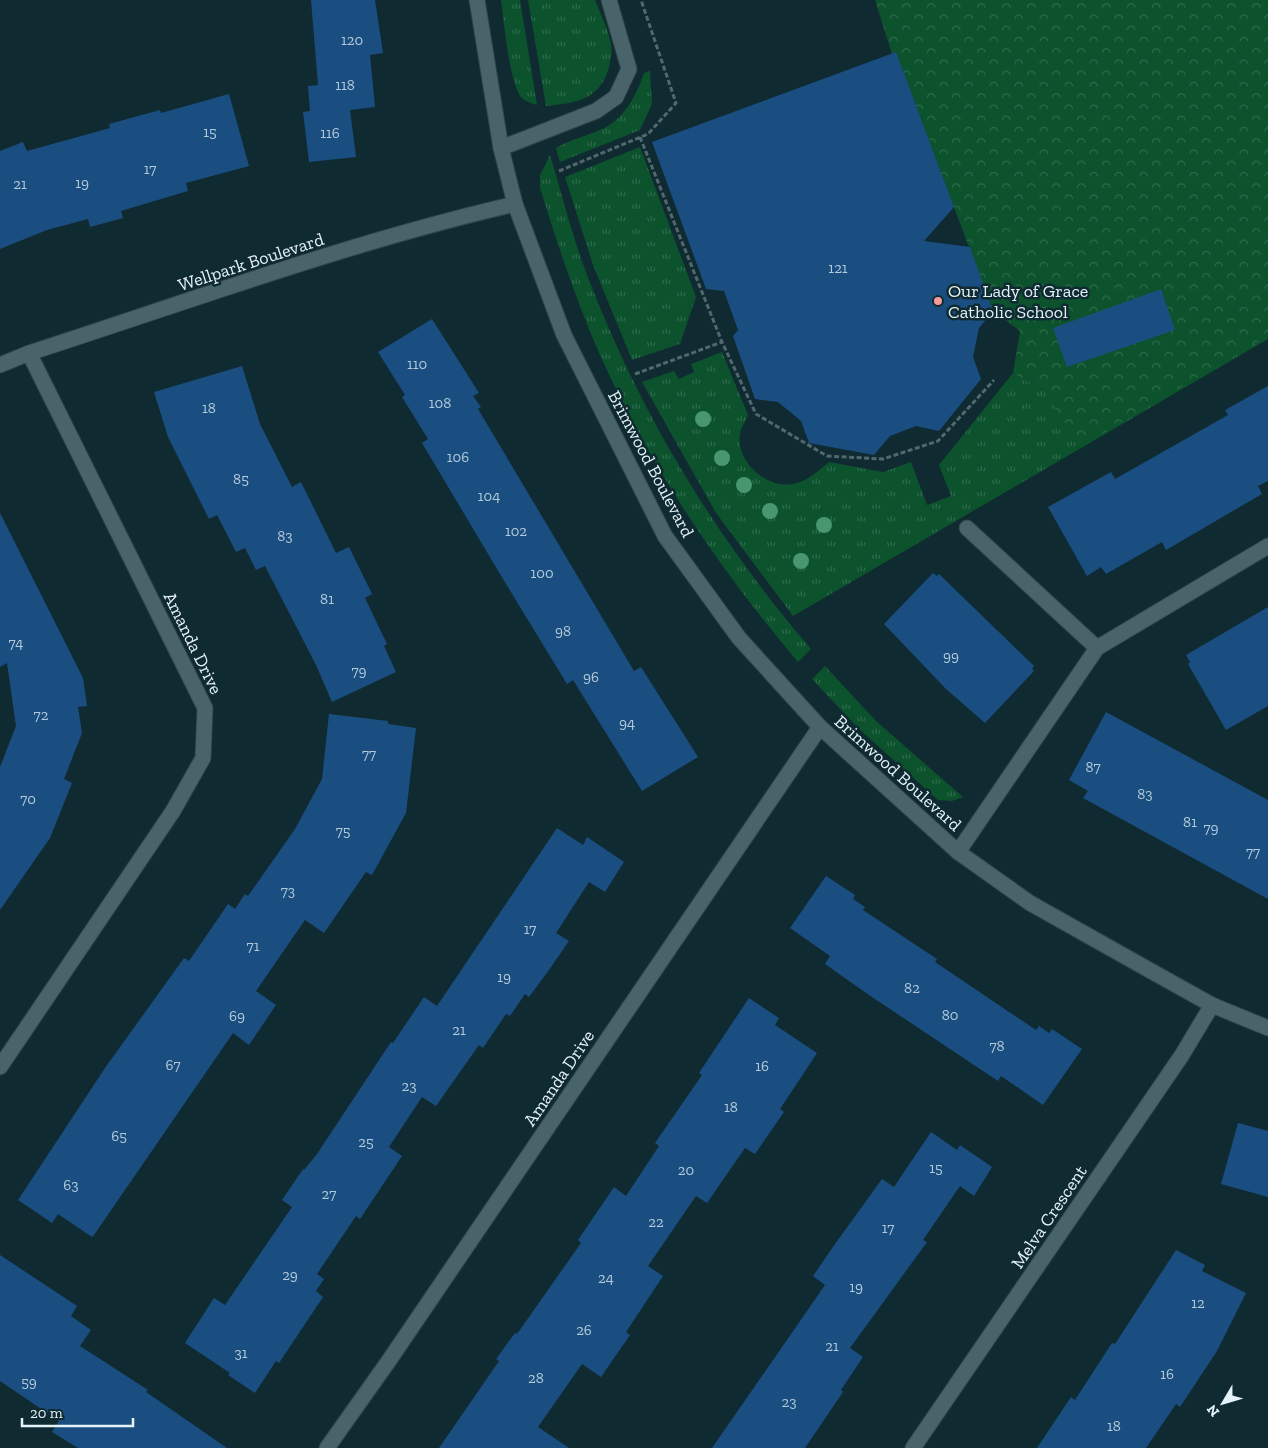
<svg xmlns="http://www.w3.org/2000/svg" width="1268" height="1448" viewBox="0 0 1268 1448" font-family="'Zilla Slab',serif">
	<defs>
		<pattern id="grass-tufts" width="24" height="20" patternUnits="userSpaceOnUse" patternTransform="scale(1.25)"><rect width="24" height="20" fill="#0b522d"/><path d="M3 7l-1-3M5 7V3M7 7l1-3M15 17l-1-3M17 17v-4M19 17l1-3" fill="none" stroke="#2e6b4c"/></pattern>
		<pattern id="park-crowns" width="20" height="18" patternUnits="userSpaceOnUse" patternTransform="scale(1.25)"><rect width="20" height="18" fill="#0b522d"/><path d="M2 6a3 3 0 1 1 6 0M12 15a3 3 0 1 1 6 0" fill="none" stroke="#2e6b4c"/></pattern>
	</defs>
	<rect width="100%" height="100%" fill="#102a31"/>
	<path fill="url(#grass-tufts)" d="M 501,0 L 520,0 L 537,105 C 530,103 524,101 520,96 C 509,78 504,22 501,0 Z
		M 528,0 L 595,0 C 600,13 607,26 610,40 C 613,49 611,58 609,67 C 600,100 577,103 546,106 Z
		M 1268,0 L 1268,339 L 793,616 L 716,513 L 642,382 L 674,371 L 679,379 L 694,372 L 691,364 L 722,352 L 748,415 C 746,421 741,427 740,433 C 735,461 766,489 793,484 C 807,482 819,470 829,462 L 883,472 L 911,462 L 927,505 L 951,496 L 939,465 L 1013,373 L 1044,390 Z
		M 650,71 L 652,104 L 640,130 L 560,162 L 556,148 C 571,139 588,136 604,128 C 625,118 637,94 644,73 Z
		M 640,147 L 696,297 L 680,344 L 632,360 L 593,265 L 565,177 Z
		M 550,155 C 561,191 570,228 583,264 C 635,405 713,535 811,649 L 798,662 C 719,569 650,467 600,355 C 576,301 558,245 540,188 L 540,175 Z
		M 825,666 L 876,721 L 963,797 L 952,801 L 938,800 L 859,729 L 812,679 Z"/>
	<path fill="url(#park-crowns)" d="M 875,0 L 1268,0 L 1268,336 L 1080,447 L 1044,390 L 1013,373 L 1020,331 L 993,311 L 896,53 L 892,54 Z"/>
	<path fill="#1a4e80" d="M 311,0 L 375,0 L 383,53 L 370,55 L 375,107 L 350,110 L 356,157 L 309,162 L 303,112 L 310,111 L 308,86 L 318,85 Z
		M 896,52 L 954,207 L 924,241 L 970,247 L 993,311 L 979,328 L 973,357 L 981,379 L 939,431 L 916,426 L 890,436 L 874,455 L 809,443 L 801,421 L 778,402 L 755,399 L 733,336 L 738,330 L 724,291 L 706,289 L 652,142 Z
		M 229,94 L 249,166 L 186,183 L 188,191 L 121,211 L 123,218 L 90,227 L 88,219 L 47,230 L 0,249 L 0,151 L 23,142 L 27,151 L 110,128 L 109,124 L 160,110 L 161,113 Z
		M 1161,289 L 1175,330 L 1067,367 L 1053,328 Z
		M 432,319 L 479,393 L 473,396 L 481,407 L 478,409 L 634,671 L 641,667 L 698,757 L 642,791 L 573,680 L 567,684 L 500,574 L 422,443 L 428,439 L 402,397 L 405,395 L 378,352 Z
		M 242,366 L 260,424 L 292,487 L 301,482 L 336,553 L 349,547 L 372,594 L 365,598 L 387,644 L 384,646 L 396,672 L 332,702 L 316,665 L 265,566 L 256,570 L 245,548 L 236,552 L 217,515 L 209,519 L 168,437 L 154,392 Z
		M 1268,386 L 1268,481 L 1258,486 L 1262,494 L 1166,550 L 1162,542 L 1106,574 L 1101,567 L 1087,576 L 1048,507 L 1111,472 L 1115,479 L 1228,415 L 1225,410 Z
		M 0,513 L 83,678 L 87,706 L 78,707 L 82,733 L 64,779 L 72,783 L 50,838 L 0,910 L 0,767 L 16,726 L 7,663 L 0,667 Z
		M 933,573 L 937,576 L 939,574 L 1034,666 L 1032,669 L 1034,671 L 985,723 L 946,689 L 884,624 Z
		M 1268,607 L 1268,706 L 1226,730 L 1188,664 L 1190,662 L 1186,655 Z
		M 1106,712 L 1268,800 L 1268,899 L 1083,798 L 1088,791 L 1069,780 Z
		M 329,714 L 388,721 L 388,724 L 416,728 L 406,813 L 372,875 L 366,872 L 324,933 L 305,920 L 256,991 L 276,1005 L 249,1045 L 233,1033 L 94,1235 L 92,1237 L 58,1214 L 52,1223 L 18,1200 L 105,1068 L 184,958 L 189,961 L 228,904 L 235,909 L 245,894 L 248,896 L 295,829 L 322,779 Z
		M 557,828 L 583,845 L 587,837 L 624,862 L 605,892 L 589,882 L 556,933 L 569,941 L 549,970 L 529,997 L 525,994 L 510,1016 L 506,1014 L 483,1048 L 479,1045 L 436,1106 L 422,1097 L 389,1147 L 402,1156 L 360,1219 L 356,1216 L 317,1274 L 324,1279 L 316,1291 L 323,1297 L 279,1363 L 276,1361 L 255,1393 L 228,1375 L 230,1373 L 185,1343 L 214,1298 L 225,1305 L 292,1207 L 282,1200 L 303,1169 L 304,1170 L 317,1154 L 391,1042 L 393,1043 L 424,997 L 437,1006 Z
		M 826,876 L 855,895 L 853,899 L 865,907 L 863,910 L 937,959 L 935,962 L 1036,1030 L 1039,1026 L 1049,1033 L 1052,1029 L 1082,1049 L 1043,1105 L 1001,1076 L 998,1081 L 869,995 L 825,964 L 830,956 L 790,928 Z
		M 749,998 L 779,1018 L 775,1025 L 817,1053 L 780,1109 L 784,1112 L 755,1154 L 745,1148 L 707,1203 L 696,1196 L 648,1266 L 663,1276 L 626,1332 L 630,1335 L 601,1377 L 582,1364 L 538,1427 L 569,1448 L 439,1448 L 499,1361 L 496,1359 L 515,1333 L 517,1334 L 581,1243 L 578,1240 L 614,1187 L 626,1196 L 659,1146 L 655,1143 L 702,1075 L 699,1073 Z
		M 1238,1123 L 1268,1131 L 1268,1197 L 1221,1184 Z
		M 931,1132 L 957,1150 L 960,1145 L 992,1167 L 974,1196 L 960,1186 L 923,1240 L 927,1242 L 850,1348 L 863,1357 L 841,1390 L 843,1392 L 805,1448 L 712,1448 L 825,1285 L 813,1276 L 835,1244 L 882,1179 L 894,1187 Z
		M 1176,1250 L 1205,1265 L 1202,1271 L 1246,1293 L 1217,1351 L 1180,1407 L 1176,1404 L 1146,1448 L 1037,1448 L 1071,1397 L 1075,1400 L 1112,1343 L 1115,1344 Z
		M 0,1255 L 77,1306 L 71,1316 L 91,1330 L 80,1346 L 148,1390 L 146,1392 L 227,1448 L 78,1448 L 52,1432 L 59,1421 L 0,1381 Z"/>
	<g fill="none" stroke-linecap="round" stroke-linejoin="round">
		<g stroke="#32444a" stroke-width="17">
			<path id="lane" d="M 501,148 L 596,111 L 616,97 L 629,69 L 609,0
				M 967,528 L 1097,648
				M 958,852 L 1097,648 L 1268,546"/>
		</g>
		<g stroke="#32444a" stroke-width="17">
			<path id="street" d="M 0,365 L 29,353 C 190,301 350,242 515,204
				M 0,1067 L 173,811 L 203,758 L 205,708 L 29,353
				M 327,1448 L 388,1362 L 820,727
				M 913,1448 L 1182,1055 L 1212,1005"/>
		</g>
		<g stroke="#32444a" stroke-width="17">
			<path id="secondary" d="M 477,0 L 501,148 L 515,204 L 564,335 L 665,536 L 739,638 L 820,727 L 958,852 L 1030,903 L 1151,971 L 1212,1005 L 1268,1028"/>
		</g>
		<path stroke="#51686e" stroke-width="3" stroke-dasharray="5 2.5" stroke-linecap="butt" d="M 640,137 L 722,342 L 756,414 L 827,456 L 883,459 L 938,441 L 994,380
			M 559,171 L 648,134 L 676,103 L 641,0
			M 635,374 L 722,342"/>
		<use href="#lane" stroke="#49636b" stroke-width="15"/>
		<use href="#street" stroke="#49636b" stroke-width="15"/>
		<use href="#secondary" stroke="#49636b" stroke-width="15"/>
	</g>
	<g fill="#489770">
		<circle cx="703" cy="419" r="8"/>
		<circle cx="722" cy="458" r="8"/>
		<circle cx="744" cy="485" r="8"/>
		<circle cx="770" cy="511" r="8"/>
		<circle cx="824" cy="525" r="8"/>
		<circle cx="801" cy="561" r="8"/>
	</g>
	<circle fill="#f59b9b" stroke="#102a31" stroke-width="2" cx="938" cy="301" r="5"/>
	<g text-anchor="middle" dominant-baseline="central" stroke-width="5" stroke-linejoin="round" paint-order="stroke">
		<g font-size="15" fill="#b2cada">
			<text x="352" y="40">120</text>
			<text x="345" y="85">118</text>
			<text x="210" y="132">15</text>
			<text x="330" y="133">116</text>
			<text x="150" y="169">17</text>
			<text x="82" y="183">19</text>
			<text x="20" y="184">21</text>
			<text x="838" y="268">121</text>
			<text x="417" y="364">110</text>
			<text x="440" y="403">108</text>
			<text x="209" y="408">18</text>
			<text x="458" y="457">106</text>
			<text x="241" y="479">85</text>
			<text x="489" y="496">104</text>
			<text x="516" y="531">102</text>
			<text x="285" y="536">83</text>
			<text x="542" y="573">100</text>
			<text x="327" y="599">81</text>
			<text x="563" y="631">98</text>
			<text x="16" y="643">74</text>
			<text x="951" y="656">99</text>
			<text x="359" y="671">79</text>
			<text x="591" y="677">96</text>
			<text x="41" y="715">72</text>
			<text x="627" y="723">94</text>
			<text x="369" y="754">77</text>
			<text x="1093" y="767">87</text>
			<text x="1145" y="794">83</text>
			<text x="28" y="799">70</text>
			<text x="1190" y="822">81</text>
			<text x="1211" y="828">79</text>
			<text x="343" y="831">75</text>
			<text x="1253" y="852">77</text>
			<text x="288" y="891">73</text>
			<text x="530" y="929">17</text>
			<text x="253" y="946">71</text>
			<text x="504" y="977">19</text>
			<text x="912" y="988">82</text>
			<text x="950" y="1015">80</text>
			<text x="237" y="1016">69</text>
			<text x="459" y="1030">21</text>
			<text x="997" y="1046">78</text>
			<text x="173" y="1065">67</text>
			<text x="762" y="1066">16</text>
			<text x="409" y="1086">23</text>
			<text x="731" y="1107">18</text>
			<text x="119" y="1136">65</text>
			<text x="366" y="1142">25</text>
			<text x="936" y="1168">15</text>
			<text x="686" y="1170">20</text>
			<text x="71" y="1185">63</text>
			<text x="329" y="1194">27</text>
			<text x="656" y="1222">22</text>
			<text x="888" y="1228">17</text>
			<text x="290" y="1275">29</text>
			<text x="606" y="1278">24</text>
			<text x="856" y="1287">19</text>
			<text x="1198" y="1303">12</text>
			<text x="584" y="1330">26</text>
			<text x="832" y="1346">21</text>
			<text x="241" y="1353">31</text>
			<text x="1167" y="1374">16</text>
			<text x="536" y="1378">28</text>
			<text x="29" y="1382">59</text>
			<text x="789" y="1402">23</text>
			<text x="1114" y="1426">18</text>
		</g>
		<g font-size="18" fill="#e4f3f8" stroke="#102a31">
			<text transform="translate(251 262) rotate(-18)">Wellpark Boulevard</text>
			<text transform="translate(651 464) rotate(62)">Brimwood Boulevard</text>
			<text transform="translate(193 643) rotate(64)">Amanda Drive</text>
			<text transform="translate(898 773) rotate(42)">Brimwood Boulevard</text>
			<text transform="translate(559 1078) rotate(-56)">Amanda Drive</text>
			<text transform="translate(1049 1217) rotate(-56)">Melva Crescent</text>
		</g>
		<g font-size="18" fill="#e4f3f8" stroke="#102a31" text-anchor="start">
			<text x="948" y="291">Our Lady of Grace<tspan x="948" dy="21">Catholic School</tspan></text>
		</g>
	</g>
	<g transform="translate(1223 1403) rotate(232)" stroke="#102a31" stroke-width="4" paint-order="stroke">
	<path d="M0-4L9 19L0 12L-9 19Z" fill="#e4f3f8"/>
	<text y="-8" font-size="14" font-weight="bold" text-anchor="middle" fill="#e4f3f8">N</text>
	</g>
	<path d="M22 1418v8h111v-8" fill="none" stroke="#e4f3f8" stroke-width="2.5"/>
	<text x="30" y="1418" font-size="15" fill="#e4f3f8" stroke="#102a31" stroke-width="4" paint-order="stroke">20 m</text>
</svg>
